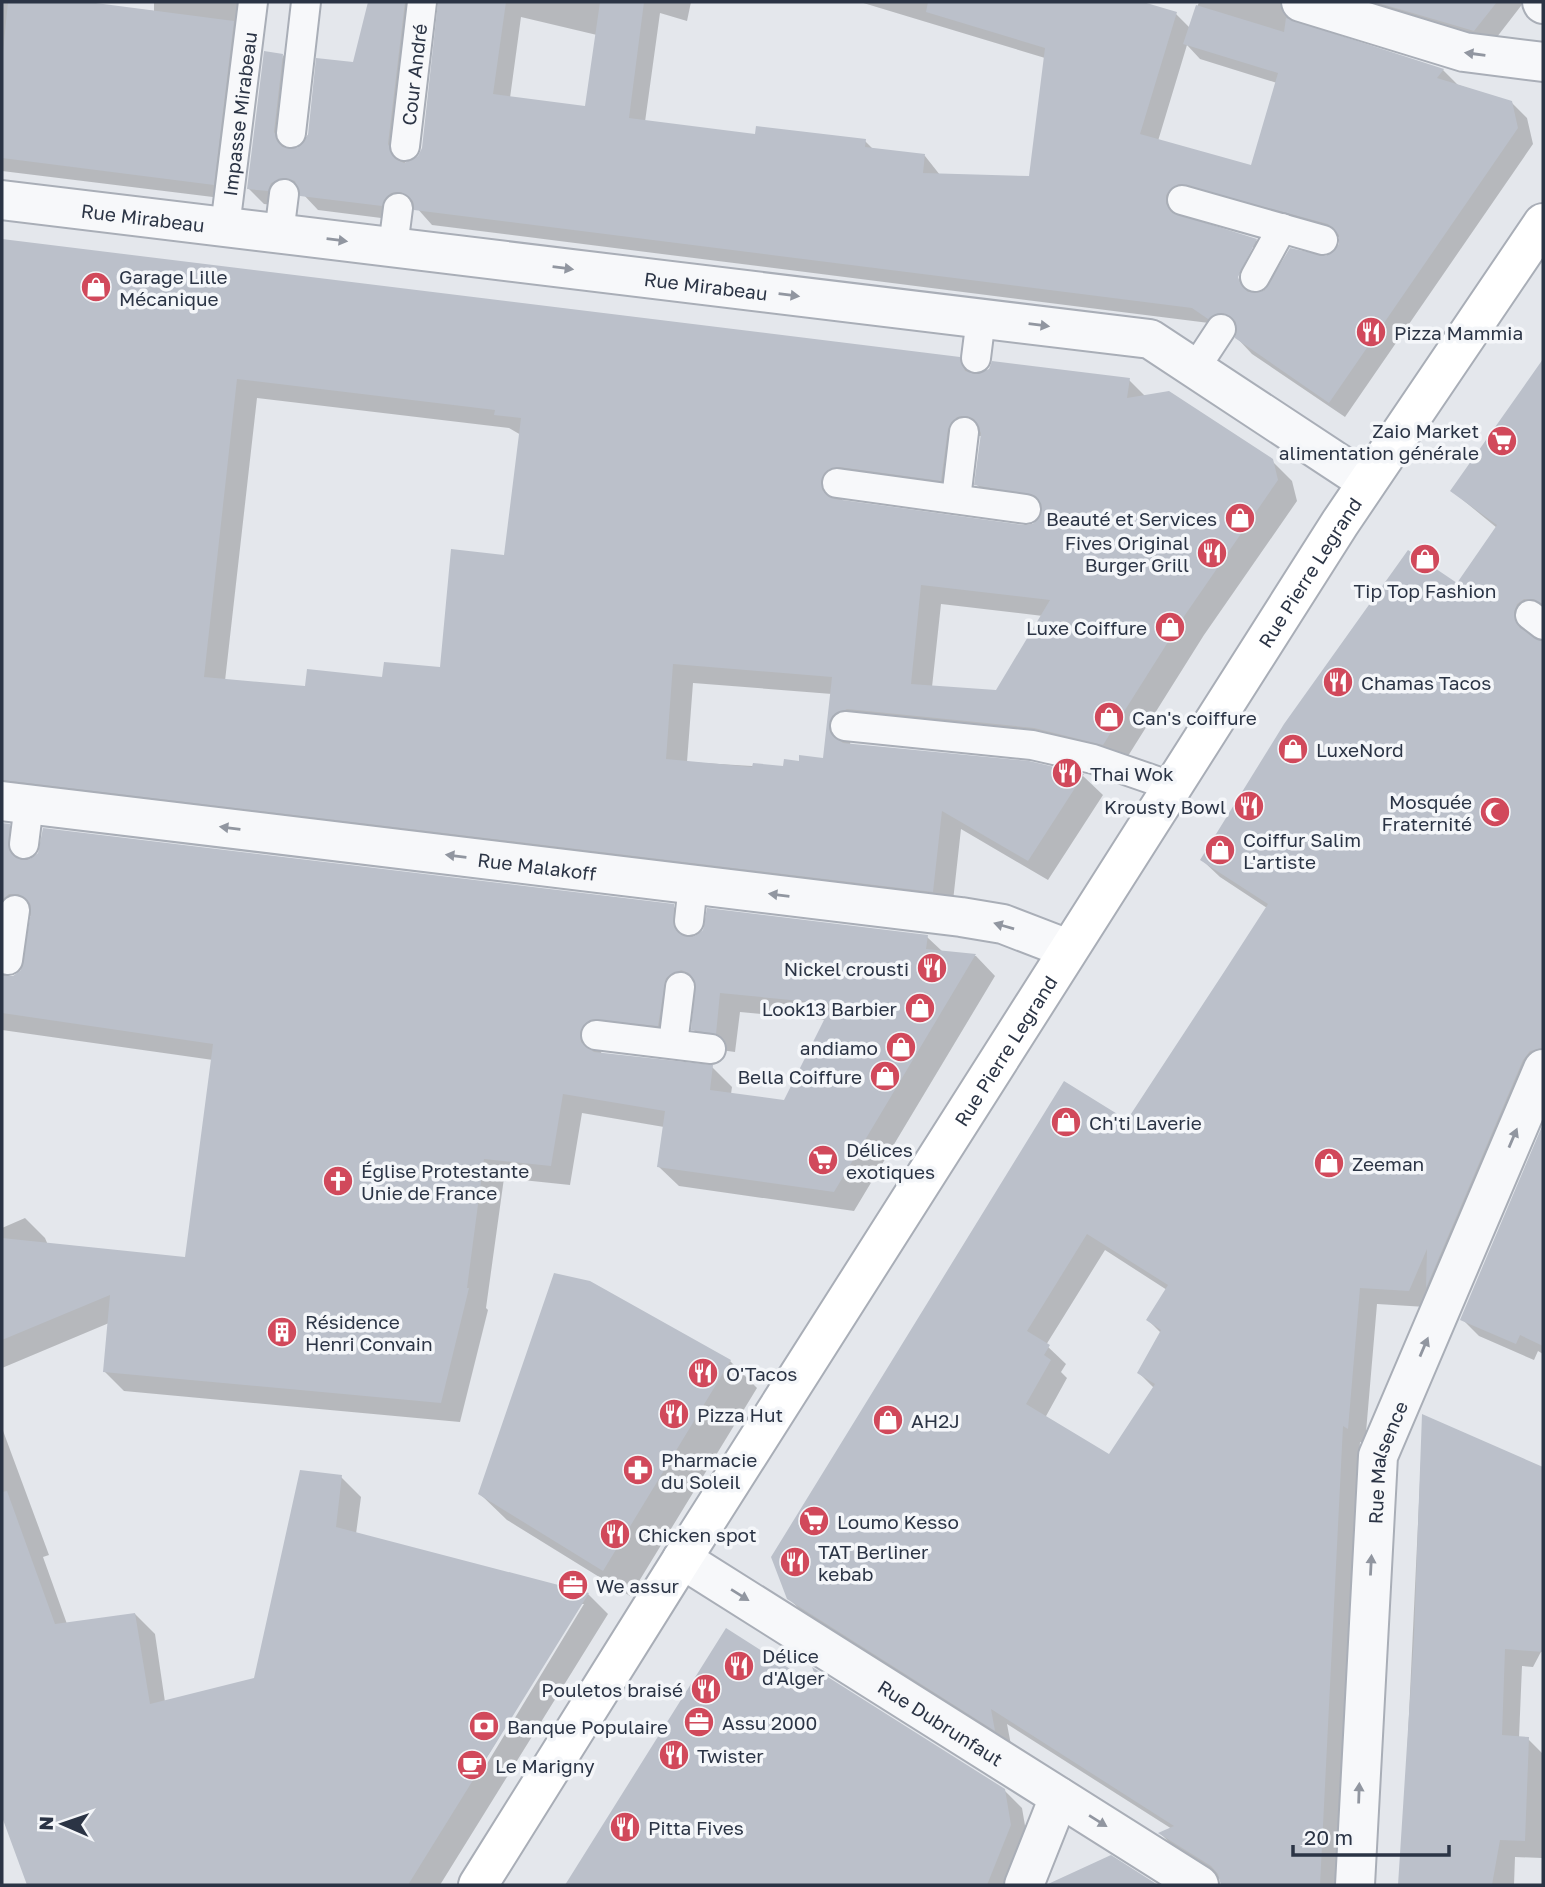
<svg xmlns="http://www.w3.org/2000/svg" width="1545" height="1887" viewBox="0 0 1545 1887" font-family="'Golos Text',sans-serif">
	<rect width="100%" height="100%" fill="#e4e7ec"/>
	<path fill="#0003" fill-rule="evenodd" d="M 2,2 L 76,2 L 154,11 L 154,2 L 250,2 L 229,199 L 2,171 Z
		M 369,2 L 432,2 L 421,15 L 405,164 L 419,158 L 423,148 L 440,2 L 691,2 L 687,21 L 660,13 L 645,122 L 756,136 L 865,141 L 874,150 L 925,156 L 940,175 L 1030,178 L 1045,58 L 860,2 L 1136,2 L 1176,14 L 1190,28 L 1199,2 L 1301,2 L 1295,12 L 1295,25 L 1443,70 L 1458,85 L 1511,102 L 1527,118 L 1533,144 L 1345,417 L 1252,354 L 1237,338 L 1237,328 L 1224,334 L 1209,323 L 432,225 L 416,207 L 407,208 L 397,220 L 318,210 L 301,192 L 286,199 L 283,206 L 264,204 L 248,188 L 283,55 L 298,71 L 289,149 L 298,150 L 354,64 ZM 521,17 L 597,35 L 587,108 L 510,98 ZM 1187,45 L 1200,59 L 1277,83 L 1252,168 L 1158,141 ZM 1203,199 L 1341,238 L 1335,254 L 1319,258 L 1254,296 L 1272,256 L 1256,240 L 1182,219 L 1181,212 ZM 1251,247 L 1255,247 L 1236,285 L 1233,284 Z
		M 1344,2 L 1524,2 L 1490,46 Z
		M 2,241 L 959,358 L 976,376 L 1129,380 L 1146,397 L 1272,461 L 1292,481 L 1297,501 L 1204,635 L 1123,764 L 851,735 L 850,745 L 1029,763 L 1083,776 L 1103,795 L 1048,880 L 961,829 L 952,910 L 2,813 ZM 257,398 L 509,428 L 521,435 L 505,557 L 441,669 L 306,687 L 225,681 ZM 978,436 L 982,436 L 976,484 L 996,504 L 1044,512 L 1040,521 L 1024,527 L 842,502 L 843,493 L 961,499 L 967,450 ZM 941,604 L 1043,616 L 997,692 L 932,687 ZM 693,683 L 832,694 L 825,760 L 785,768 L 687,762 Z
		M 1543,362 L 1543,617 L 1530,632 L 1533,638 L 1543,643 L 1543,1074 L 1426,1307 L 1377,1304 L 1365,1444 L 1360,1442 L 1338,1885 L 1222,1885 L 1221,1880 L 1177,1850 L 1161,1834 L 1172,1829 L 1007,1724 L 1011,1745 L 807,1616 L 788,1598 L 1128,1122 L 1267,908 L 1220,877 L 1202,860 L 1457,585 L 1497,528 L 1452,491 ZM 1105,1250 L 1167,1290 L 1148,1320 L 1161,1333 L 1139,1373 L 1154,1388 L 1110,1456 L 1045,1418 L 1067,1378 L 1061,1372 L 1066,1364 L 1046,1345 Z
		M 2,824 L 9,826 L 29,846 L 28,863 L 673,906 L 693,926 L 693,938 L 927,937 L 943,952 L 976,956 L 995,976 L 854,1211 L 679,1186 L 659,1167 L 664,1127 L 582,1113 L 570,1185 L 504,1178 L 486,1308 L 488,1310 L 460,1422 L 124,1391 L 104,1371 L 109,1323 L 2,1368 L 2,1228 L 25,1218 L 45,1238 L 48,1245 L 186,1259 L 213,1060 L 2,1030 ZM 33,915 L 22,972 L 14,977 L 5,977 L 12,966 L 21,920 ZM 696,992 L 693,1029 L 713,1049 L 735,1052 L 740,1012 L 826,1020 L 785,1101 L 731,1094 L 732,1087 L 712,1067 L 601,1054 L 602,1045 L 678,1045 L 686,997 Z
		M 1543,1128 L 1543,1354 L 1538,1351 L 1534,1360 L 1479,1336 L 1462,1319 Z
		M 730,1361 L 757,1388 L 630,1596 L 507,1520 L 480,1494 Z
		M 1423,1417 L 1543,1469 L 1543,1648 L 1533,1667 L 1522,1666 L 1519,1738 L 1528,1739 L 1543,1754 L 1542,1858 L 1515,1857 L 1514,1885 L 1401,1885 Z
		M 2,1428 L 49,1555 L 43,1557 L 67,1624 L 135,1614 L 155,1634 L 165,1702 L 255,1679 L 341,1477 L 361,1497 L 356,1534 L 588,1594 L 608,1614 L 440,1885 L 30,1885 L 2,1808 ZM 580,1604 L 584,1604 L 485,1767 L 482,1765 Z
		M 727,1631 L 823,1692 L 1004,1790 L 1022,1808 L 1028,1843 L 1012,1885 L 568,1885 Z"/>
	<path fill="#bbc0ca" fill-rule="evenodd" d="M 8,2 L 88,2 L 234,21 L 214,185 L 2,158 L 2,62 Z
		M 368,2 L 405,2 L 388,144 L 395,159 L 404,163 L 418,156 L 422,148 L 438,2 L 506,2 L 493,94 L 585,106 L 600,2 L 644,2 L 629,118 L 755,134 L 756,126 L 866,139 L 865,147 L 925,154 L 923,173 L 1029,176 L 1045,48 L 926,12 L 928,2 L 1143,2 L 1177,12 L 1140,134 L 1251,165 L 1278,73 L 1183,44 L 1196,5 L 1284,32 L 1286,18 L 1444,69 L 1437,78 L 1512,101 L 1518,128 L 1329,403 L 1235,338 L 1236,322 L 1223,313 L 1208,319 L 1192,308 L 414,210 L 413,201 L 401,192 L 391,193 L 382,206 L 300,196 L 295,181 L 285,178 L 271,183 L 268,191 L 247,189 L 264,51 L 283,54 L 274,132 L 282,147 L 297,148 L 308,135 L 316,58 L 353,62 ZM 1179,184 L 1328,224 L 1339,235 L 1339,245 L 1326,256 L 1290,248 L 1264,291 L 1248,292 L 1241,285 L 1238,277 L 1257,239 L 1171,212 L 1166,203 L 1166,195 Z
		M 1375,2 L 1497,2 L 1474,31 Z
		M 2,239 L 960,357 L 965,371 L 975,374 L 989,369 L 992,361 L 1130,378 L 1127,398 L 1169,391 L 1273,459 L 1278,480 L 1185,615 L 1103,745 L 1034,728 L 847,709 L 832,716 L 830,732 L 843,743 L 1029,761 L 1084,774 L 1028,861 L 942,811 L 933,892 L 2,780 ZM 237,379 L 495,410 L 494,415 L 521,418 L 504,555 L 451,549 L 440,667 L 384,662 L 382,677 L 307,669 L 305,686 L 204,677 ZM 967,416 L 974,419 L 981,433 L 974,485 L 1036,496 L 1042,511 L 1033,524 L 1024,525 L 835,499 L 822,490 L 824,473 L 839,467 L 941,481 L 948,429 L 957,417 ZM 921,585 L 1050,600 L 996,690 L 911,684 ZM 673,664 L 832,677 L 823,758 L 799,755 L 799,761 L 784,759 L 783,766 L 753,763 L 752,767 L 666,759 Z
		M 1543,359 L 1543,604 L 1533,599 L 1524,599 L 1517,604 L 1514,613 L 1520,628 L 1543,641 L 1543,1048 L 1530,1051 L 1523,1060 L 1426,1288 L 1427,1249 L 1409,1291 L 1360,1288 L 1348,1429 L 1343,1426 L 1320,1885 L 1221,1885 L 1218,1874 L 1211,1866 L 1158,1833 L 1174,1826 L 991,1709 L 995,1731 L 787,1599 L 771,1557 L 1064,1081 L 1127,1120 L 1224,972 L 1268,904 L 1200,860 L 1284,724 L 1408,550 L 1457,583 L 1497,525 L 1450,491 ZM 1087,1234 L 1168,1285 L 1146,1320 L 1161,1330 L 1137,1373 L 1155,1384 L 1109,1454 L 1026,1404 L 1051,1360 L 1044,1355 L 1050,1345 L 1027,1331 Z
		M 2,823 L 10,824 L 9,850 L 21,860 L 30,859 L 38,853 L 43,828 L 674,904 L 674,927 L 687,937 L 695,936 L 703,930 L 707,908 L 928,935 L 926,949 L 976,954 L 834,1192 L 657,1167 L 665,1111 L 563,1094 L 551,1166 L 484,1159 L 467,1288 L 469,1288 L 441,1403 L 103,1372 L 110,1295 L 2,1340 L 2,1238 L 185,1257 L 213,1044 L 2,1013 L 2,976 L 13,976 L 21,970 L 31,912 L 30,903 L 18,894 L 9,894 L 2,900 ZM 681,970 L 689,973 L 695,981 L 691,1030 L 716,1034 L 720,993 L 832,1004 L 784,1100 L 710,1090 L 713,1065 L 594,1052 L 581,1042 L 580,1032 L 590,1020 L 658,1026 L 666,978 Z
		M 1543,1124 L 1543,1346 L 1520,1335 L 1516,1344 L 1460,1320 Z
		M 554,1273 L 590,1281 L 731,1360 L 603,1571 L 478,1494 Z
		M 1422,1414 L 1543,1467 L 1543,1652 L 1505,1649 L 1502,1735 L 1529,1737 L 1525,1841 L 1500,1840 L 1492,1885 L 1398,1885 L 1414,1636 Z
		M 300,1470 L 342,1475 L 336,1527 L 589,1593 L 408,1885 L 27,1885 L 2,1817 L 2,1492 L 7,1491 L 55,1624 L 135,1613 L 150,1704 L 254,1678 Z
		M 726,1628 L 820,1688 L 812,1667 L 1005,1789 L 1011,1825 L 987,1885 L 565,1885 Z
		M 1111,1855 L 1158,1885 L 1047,1885 L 1048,1884 Z"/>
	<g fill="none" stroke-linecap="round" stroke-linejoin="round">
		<g stroke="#a9aeb7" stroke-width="32">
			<g id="service">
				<path d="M 291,133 L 306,2"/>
				<path id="s1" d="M 405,146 L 422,2"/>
				<path d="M 1182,200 L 1323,240"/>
				<path id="s2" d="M 225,227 L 253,2"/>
				<path d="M 279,234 L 284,194"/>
				<path d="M 393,247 L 398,208"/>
				<path d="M 1255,277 L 1282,228"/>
				<path d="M 976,358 L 981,318"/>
				<path d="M 1196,367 L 1221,329"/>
				<path d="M 837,483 L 1026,509"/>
				<path d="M 956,499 L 964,432"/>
				<path d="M 1530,615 L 1543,625"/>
				<path d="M 845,726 L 1032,745 L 1093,759 L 1174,787"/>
				<path d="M 24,844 L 29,804"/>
				<path d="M 689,921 L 693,884"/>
				<path d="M 2,959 L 8,960 L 15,910"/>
				<path d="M 596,1035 L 711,1049"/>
				<path d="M 673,1044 L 680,987"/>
			</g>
		</g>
		<g stroke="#a9aeb7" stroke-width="42">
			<g id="minor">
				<path d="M 1301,2 L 1464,52 L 1543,62"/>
				<path d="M 1542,2 L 1543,4"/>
				<path id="s3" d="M 2,200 L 1150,339 L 1367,482"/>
				<path id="s4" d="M 2,801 L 961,917 L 1003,924 L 1068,949"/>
				<path id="s5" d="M 682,1559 L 1199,1885"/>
				<path d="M 1024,1885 L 1059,1797"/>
				<path id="s6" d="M 1355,1885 L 1378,1456 L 1543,1069"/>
			</g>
		</g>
		<g stroke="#a9aeb7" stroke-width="42">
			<g id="secondary">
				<path id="s7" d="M 478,1885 L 682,1559 L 1340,523 L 1543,223"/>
			</g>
		</g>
		<use href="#service" stroke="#f7f8fa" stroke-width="28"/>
		<use href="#minor" stroke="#f7f8fa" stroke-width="38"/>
		<use href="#secondary" stroke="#fff" stroke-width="38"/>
	</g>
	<defs><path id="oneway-solid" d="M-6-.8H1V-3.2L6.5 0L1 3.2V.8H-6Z" transform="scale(1.75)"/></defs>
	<g fill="#9196a0">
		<use href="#oneway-solid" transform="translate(1475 54) rotate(-172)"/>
		<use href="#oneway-solid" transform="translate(337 240) rotate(7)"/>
		<use href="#oneway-solid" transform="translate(563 268) rotate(7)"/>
		<use href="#oneway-solid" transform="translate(789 295) rotate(7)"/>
		<use href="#oneway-solid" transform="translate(1039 325) rotate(7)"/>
		<use href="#oneway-solid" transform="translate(230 828) rotate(-173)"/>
		<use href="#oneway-solid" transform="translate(456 856) rotate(-173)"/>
		<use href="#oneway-solid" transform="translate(779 895) rotate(-173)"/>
		<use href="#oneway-solid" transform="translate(1004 926) rotate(-164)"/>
		<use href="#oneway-solid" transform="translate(1513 1138) rotate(-67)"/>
		<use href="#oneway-solid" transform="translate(1424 1347) rotate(-67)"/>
		<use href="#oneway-solid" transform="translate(1371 1565) rotate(-87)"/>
		<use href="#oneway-solid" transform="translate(740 1595) rotate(32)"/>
		<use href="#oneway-solid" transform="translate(1359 1793) rotate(-88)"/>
		<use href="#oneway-solid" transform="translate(1098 1821) rotate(32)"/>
	</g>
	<defs>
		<g id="shop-disc" transform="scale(1.575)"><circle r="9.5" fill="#d1495b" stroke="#f4f6f9"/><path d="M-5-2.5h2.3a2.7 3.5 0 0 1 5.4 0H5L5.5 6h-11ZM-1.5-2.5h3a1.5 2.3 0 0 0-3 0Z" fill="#fff"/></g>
		<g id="restaurant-disc" transform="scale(1.575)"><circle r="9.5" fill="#d1495b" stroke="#f4f6f9"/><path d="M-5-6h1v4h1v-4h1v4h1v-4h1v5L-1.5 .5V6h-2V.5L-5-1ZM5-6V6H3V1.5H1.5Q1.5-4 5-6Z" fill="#fff"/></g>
		<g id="supermarket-disc" transform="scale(1.575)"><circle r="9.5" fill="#d1495b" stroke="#f4f6f9"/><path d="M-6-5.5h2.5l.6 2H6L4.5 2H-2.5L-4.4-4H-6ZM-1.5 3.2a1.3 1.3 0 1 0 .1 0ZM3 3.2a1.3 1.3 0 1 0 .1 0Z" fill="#fff"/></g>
		<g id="mosque-disc" transform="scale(1.575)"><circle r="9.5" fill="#d1495b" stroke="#f4f6f9"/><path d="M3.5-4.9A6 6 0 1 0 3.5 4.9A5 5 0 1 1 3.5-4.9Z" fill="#fff"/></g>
		<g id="church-disc" transform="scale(1.575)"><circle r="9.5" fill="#d1495b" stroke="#f4f6f9"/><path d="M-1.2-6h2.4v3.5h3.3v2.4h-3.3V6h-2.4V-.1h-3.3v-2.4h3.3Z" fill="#fff"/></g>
		<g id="building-disc" transform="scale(1.575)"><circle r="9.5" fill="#d1495b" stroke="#f4f6f9"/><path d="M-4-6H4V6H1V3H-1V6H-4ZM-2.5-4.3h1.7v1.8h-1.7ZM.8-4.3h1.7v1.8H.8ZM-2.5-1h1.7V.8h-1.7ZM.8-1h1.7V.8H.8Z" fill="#fff"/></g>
		<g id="pharmacy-disc" transform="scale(1.575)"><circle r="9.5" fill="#d1495b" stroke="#f4f6f9"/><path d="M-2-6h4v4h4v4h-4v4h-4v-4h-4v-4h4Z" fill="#fff"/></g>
		<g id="office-disc" transform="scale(1.575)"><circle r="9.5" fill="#d1495b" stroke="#f4f6f9"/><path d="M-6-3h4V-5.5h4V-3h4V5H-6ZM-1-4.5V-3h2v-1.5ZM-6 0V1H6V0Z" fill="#fff"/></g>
		<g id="bank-disc" transform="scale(1.575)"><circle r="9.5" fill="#d1495b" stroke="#f4f6f9"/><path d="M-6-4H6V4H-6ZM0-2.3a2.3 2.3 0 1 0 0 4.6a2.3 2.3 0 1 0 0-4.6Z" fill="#fff"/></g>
		<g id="cafe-disc" transform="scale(1.575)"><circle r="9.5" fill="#d1495b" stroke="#f4f6f9"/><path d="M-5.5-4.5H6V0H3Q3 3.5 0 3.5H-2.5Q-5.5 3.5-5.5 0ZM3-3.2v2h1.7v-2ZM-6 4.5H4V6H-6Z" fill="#fff"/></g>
	</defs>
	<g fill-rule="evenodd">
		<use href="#shop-disc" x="96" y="287"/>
		<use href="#restaurant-disc" x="1371" y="332"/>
		<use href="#supermarket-disc" x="1502" y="441"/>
		<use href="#shop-disc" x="1240" y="518"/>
		<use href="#restaurant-disc" x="1212" y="553"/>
		<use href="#shop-disc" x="1425" y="559"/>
		<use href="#shop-disc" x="1170" y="627"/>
		<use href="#restaurant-disc" x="1338" y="682"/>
		<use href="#shop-disc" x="1109" y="717"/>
		<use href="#shop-disc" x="1293" y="749"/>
		<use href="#restaurant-disc" x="1067" y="773"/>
		<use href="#restaurant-disc" x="1249" y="806"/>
		<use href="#mosque-disc" x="1495" y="812"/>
		<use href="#shop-disc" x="1220" y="850"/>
		<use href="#restaurant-disc" x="932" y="968"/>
		<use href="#shop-disc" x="920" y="1008"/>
		<use href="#shop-disc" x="901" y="1047"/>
		<use href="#shop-disc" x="885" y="1076"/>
		<use href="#shop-disc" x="1066" y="1122"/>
		<use href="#supermarket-disc" x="823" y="1160"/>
		<use href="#shop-disc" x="1329" y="1163"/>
		<use href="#church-disc" x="338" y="1181"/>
		<use href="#building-disc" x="282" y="1332"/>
		<use href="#restaurant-disc" x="703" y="1373"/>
		<use href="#restaurant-disc" x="674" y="1414"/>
		<use href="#shop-disc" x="888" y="1420"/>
		<use href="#pharmacy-disc" x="638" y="1470"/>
		<use href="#supermarket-disc" x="814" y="1521"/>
		<use href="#restaurant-disc" x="615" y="1534"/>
		<use href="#restaurant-disc" x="795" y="1562"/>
		<use href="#office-disc" x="573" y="1585"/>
		<use href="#restaurant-disc" x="739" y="1666"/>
		<use href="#restaurant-disc" x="706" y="1689"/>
		<use href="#office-disc" x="699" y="1722"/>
		<use href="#bank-disc" x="484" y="1726"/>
		<use href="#restaurant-disc" x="674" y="1755"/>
		<use href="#cafe-disc" x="472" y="1765"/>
		<use href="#restaurant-disc" x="625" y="1827"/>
	</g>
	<g text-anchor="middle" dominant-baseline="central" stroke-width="7" stroke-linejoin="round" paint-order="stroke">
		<g font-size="19" fill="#2b3445" stroke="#f4f6f9">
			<text stroke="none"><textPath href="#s1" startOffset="72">Cour André</textPath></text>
			<text stroke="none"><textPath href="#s2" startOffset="114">Impasse Mirabeau</textPath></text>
			<text stroke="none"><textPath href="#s3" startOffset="142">Rue Mirabeau</textPath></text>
			<text stroke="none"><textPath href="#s3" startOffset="709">Rue Mirabeau</textPath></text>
			<text stroke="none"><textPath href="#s7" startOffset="1554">Rue Pierre Legrand</textPath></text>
			<text stroke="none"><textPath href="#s4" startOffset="539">Rue Malakoff</textPath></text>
			<text stroke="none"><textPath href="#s7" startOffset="987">Rue Pierre Legrand</textPath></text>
			<text stroke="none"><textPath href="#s6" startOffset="425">Rue Malsence</textPath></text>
			<text stroke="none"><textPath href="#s5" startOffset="306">Rue Dubrunfaut</textPath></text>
		</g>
		<g font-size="19" fill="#2b3445" stroke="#f4f6f9" text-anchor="start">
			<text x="119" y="276">Garage Lille<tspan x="119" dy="22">Mécanique</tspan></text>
			<text x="1394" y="332">Pizza Mammia</text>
			<text x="1479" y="430" text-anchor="end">Zaio Market<tspan x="1479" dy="22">alimentation générale</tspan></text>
			<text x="1217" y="518" text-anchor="end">Beauté et Services</text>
			<text x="1189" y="542" text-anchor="end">Fives Original<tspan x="1189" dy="22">Burger Grill</tspan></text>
			<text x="1425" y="590" text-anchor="middle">Tip Top Fashion</text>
			<text x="1147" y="627" text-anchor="end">Luxe Coiffure</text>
			<text x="1361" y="682">Chamas Tacos</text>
			<text x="1132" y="717">Can's coiffure</text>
			<text x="1316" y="749">LuxeNord</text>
			<text x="1090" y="773">Thai Wok</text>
			<text x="1472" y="801" text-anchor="end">Mosquée<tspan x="1472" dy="22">Fraternité</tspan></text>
			<text x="1226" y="806" text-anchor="end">Krousty Bowl</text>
			<text x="1243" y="839">Coiffur Salim<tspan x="1243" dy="22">L'artiste</tspan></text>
			<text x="909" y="968" text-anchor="end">Nickel crousti</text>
			<text x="897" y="1008" text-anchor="end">Look13 Barbier</text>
			<text x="878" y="1047" text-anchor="end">andiamo</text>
			<text x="862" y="1076" text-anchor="end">Bella Coiffure</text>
			<text x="1089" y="1122">Ch'ti Laverie</text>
			<text x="846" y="1149">Délices<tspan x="846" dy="22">exotiques</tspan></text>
			<text x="1352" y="1163">Zeeman</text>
			<text x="361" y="1170">Église Protestante<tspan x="361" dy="22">Unie de France</tspan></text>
			<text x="305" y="1321">Résidence<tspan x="305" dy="22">Henri Convain</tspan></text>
			<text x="726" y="1373">O'Tacos</text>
			<text x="697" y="1414">Pizza Hut</text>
			<text x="911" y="1420">AH2J</text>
			<text x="661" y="1459">Pharmacie<tspan x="661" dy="22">du Soleil</tspan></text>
			<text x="837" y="1521">Loumo Kesso</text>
			<text x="638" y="1534">Chicken spot</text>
			<text x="818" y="1551">TAT Berliner<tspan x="818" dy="22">kebab</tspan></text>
			<text x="596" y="1585">We assur</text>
			<text x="762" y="1655">Délice<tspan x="762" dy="22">d'Alger</tspan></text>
			<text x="683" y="1689" text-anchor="end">Pouletos braisé</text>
			<text x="722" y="1722">Assu 2000</text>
			<text x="507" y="1726">Banque Populaire</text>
			<text x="697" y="1755">Twister</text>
			<text x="495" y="1765">Le Marigny</text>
			<text x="648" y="1827">Pitta Fives</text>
		</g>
	</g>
	<rect width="1545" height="1887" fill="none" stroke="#2b3445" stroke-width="7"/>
	<g transform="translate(63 1824) rotate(272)" stroke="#f4f6f9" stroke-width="5" paint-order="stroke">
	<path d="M0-5L12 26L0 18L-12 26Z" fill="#2b3445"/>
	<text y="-10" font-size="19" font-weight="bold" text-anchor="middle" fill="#2b3445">N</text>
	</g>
	<path d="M1293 1845v10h156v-10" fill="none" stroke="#2b3445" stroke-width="3.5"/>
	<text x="1304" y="1845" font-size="21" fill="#2b3445" stroke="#f4f6f9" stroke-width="5" paint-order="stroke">20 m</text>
</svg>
